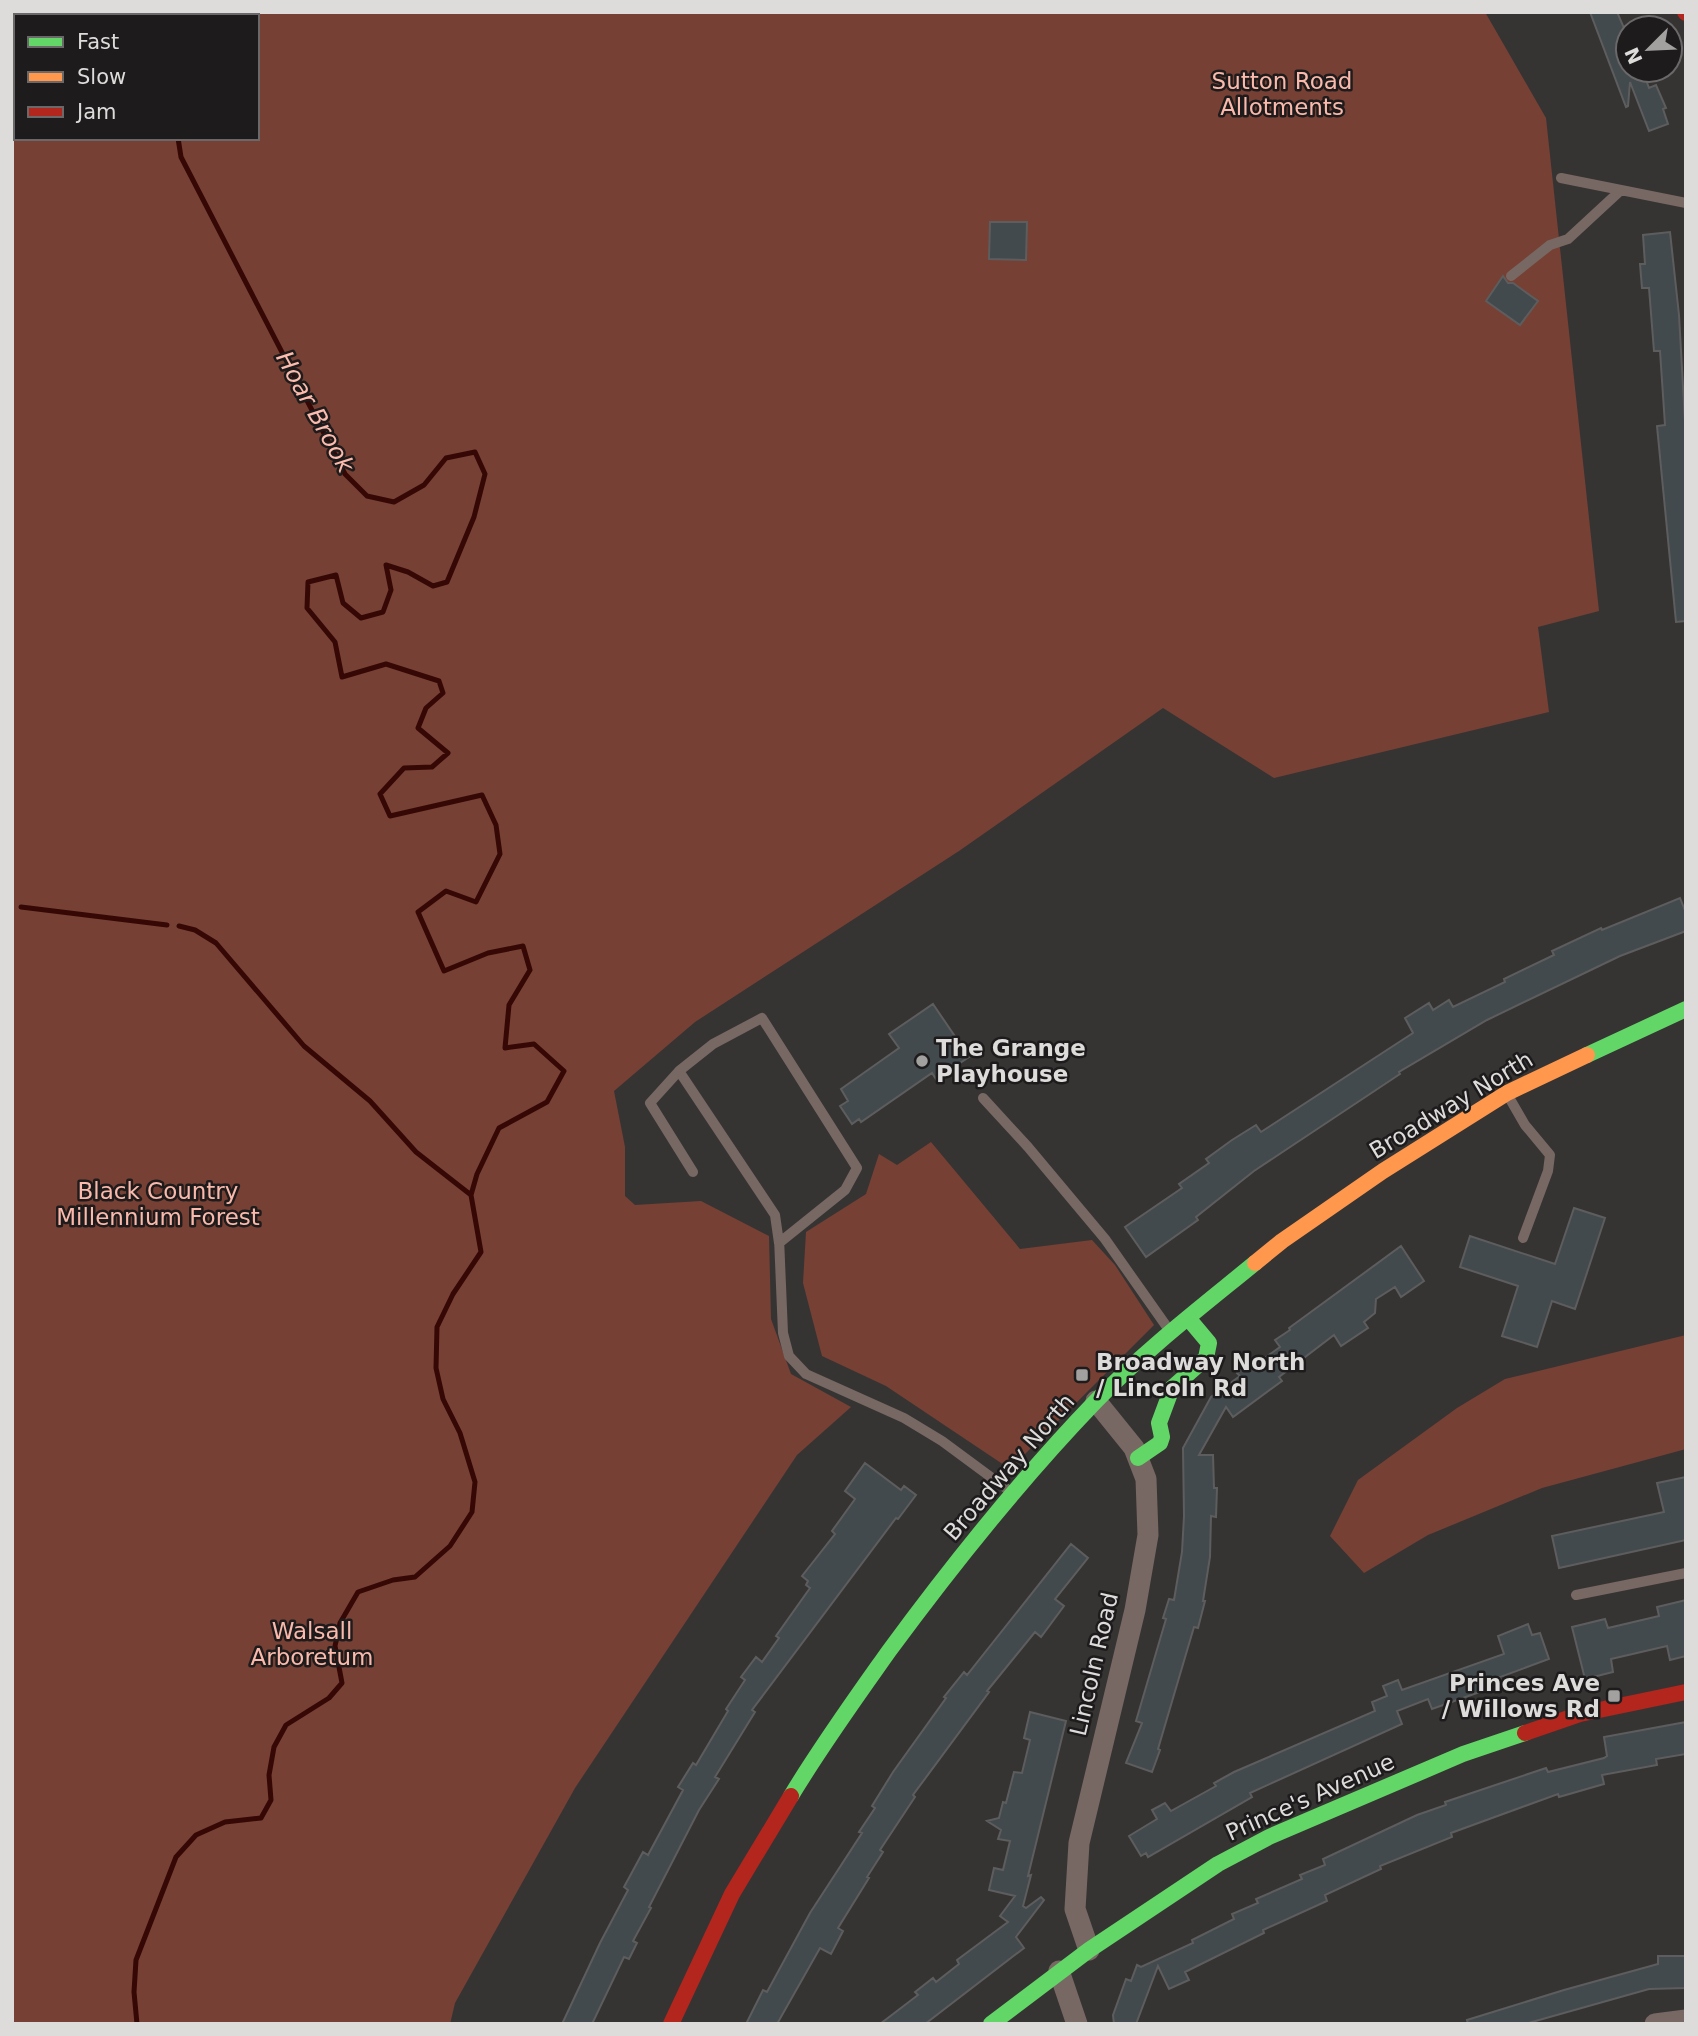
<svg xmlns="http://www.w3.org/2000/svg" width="1698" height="2036" viewBox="0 0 1698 2036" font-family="'DejaVu Sans',sans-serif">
	<rect width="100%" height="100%" fill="#363433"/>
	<path fill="#774034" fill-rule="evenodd" d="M 12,12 L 1485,12 L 1546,118 L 1599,611 L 1538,627 L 1549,712 L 1274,778 L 1163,708 L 959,851 L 695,1022 L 614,1091 L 625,1147 L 625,1196 L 635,1205 L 701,1201 L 769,1236 L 771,1319 L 791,1374 L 851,1407 L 797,1455 L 575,1788 L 455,2003 L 450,2024 L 12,2024 ZM 16,16 L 257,16 L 257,138 L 16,138 Z
		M 931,1142 L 1020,1249 L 1092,1240 L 1115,1265 L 1154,1325 L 1010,1469 L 886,1386 L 822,1356 L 803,1283 L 806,1232 L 866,1194 L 879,1154 L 897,1165 Z
		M 1686,1335 L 1686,1449 L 1542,1488 L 1428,1535 L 1364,1573 L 1330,1536 L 1358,1480 L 1457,1408 L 1505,1379 Z"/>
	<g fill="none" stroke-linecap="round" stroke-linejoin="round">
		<path stroke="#360805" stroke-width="5" d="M 164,12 L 165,16
			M 21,907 L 167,925
			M 179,926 L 195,930 L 216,943 L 304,1046 L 370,1101 L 416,1152 L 471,1195
			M 137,2024 L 134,1992 L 136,1960 L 176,1857 L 196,1835 L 225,1822 L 261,1818 L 271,1800 L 269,1775 L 274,1747 L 286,1725 L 329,1698 L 342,1683 L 335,1646 L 340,1623 L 358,1592 L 393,1580 L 415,1577 L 450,1546 L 472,1512 L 475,1482 L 460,1433 L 443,1399 L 436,1368 L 437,1327 L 453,1294 L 481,1252 L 471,1195 L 477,1174 L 499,1128 L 547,1102 L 564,1071 L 534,1044 L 505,1048 L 509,1005 L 530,970 L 523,946 L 488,953 L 444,971 L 418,912 L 446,891 L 476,902 L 500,854 L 496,825 L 482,795 L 390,816 L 380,794 L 404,768 L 432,767 L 448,753 L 418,728 L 426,708 L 443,693 L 439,681 L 386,664 L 342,677 L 335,642 L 307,608 L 308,582 L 336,575 L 343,603 L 361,618 L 383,612 L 391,590 L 386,565 L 408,572 L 433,586 L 447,582 L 474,517 L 485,474 L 475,452 L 446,458 L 424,485 L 394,502 L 367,496 L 345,474 L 181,157 L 178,138"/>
	</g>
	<path fill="#424a4d" stroke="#5d5d5d" stroke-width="2" d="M 1590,12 L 1617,12 L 1628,37 L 1628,70 L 1658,70 L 1659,72 L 1645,77 L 1649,88 L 1656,85 L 1666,108 L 1663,109 L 1668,124 L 1649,131 L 1630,82 L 1628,106 L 1626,107 Z
		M 990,222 L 1027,222 L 1026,260 L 989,259 Z
		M 1670,232 L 1679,315 L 1686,440 L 1686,621 L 1676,622 L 1657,426 L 1665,425 L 1660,351 L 1654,351 L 1649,288 L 1642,288 L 1640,264 L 1645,264 L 1643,235 Z
		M 1503,276 L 1508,283 L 1513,283 L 1538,301 L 1520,325 L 1486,301 Z
		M 1680,898 L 1686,913 L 1686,931 L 1620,956 L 1487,1020 L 1399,1072 L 1400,1074 L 1254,1171 L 1196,1217 L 1198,1220 L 1146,1257 L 1125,1227 L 1182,1188 L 1179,1184 L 1209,1163 L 1206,1159 L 1232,1140 L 1256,1125 L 1261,1132 L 1413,1033 L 1405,1018 L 1429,1003 L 1433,1010 L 1449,1000 L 1453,1007 L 1505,982 L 1504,979 L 1554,955 L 1552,951 L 1601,928 L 1602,930 Z
		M 933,1004 L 969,1057 L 936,1079 L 932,1073 L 861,1122 L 859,1119 L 852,1124 L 840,1106 L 848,1101 L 841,1089 L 899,1048 L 889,1034 Z
		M 1574,1208 L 1605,1218 L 1575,1309 L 1552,1301 L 1537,1347 L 1502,1336 L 1518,1286 L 1460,1267 L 1470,1236 L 1555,1264 Z
		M 1401,1246 L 1424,1281 L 1401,1297 L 1395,1287 L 1376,1299 L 1375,1313 L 1364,1322 L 1368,1328 L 1341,1346 L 1334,1335 L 1279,1377 L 1282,1381 L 1233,1417 L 1226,1407 L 1199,1455 L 1213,1455 L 1214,1488 L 1217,1488 L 1216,1517 L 1211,1516 L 1210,1557 L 1203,1601 L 1205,1601 L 1198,1628 L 1194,1627 L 1158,1749 L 1160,1750 L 1152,1772 L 1126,1763 L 1142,1723 L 1136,1721 L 1166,1619 L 1163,1618 L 1169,1599 L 1174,1600 L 1182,1552 L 1184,1516 L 1183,1448 L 1211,1397 L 1240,1376 L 1237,1373 L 1249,1363 L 1252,1367 L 1280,1347 L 1275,1340 L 1290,1330 L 1289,1328 Z
		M 865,1463 L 901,1490 L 904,1486 L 916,1495 L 898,1519 L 896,1518 L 752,1710 L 755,1712 L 715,1777 L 719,1779 L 699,1810 L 649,1907 L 651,1908 L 633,1941 L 637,1943 L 629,1959 L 624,1957 L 592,2024 L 562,2024 L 600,1943 L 628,1890 L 624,1887 L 643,1852 L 648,1855 L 683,1790 L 678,1787 L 693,1763 L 696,1765 L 728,1711 L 726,1709 L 745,1680 L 741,1677 L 756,1657 L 762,1662 L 779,1638 L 776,1636 L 810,1588 L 806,1585 L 808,1581 L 802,1576 L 835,1534 L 832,1531 L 855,1499 L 845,1491 Z
		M 1686,1477 L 1686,1540 L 1559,1568 L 1552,1536 L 1664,1512 L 1657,1483 Z
		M 1071,1544 L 1088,1558 L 1055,1599 L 1064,1606 L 1041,1637 L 1035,1632 L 987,1691 L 989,1692 L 913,1795 L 915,1797 L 880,1850 L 883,1852 L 867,1877 L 869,1878 L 838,1928 L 843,1931 L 831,1954 L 820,1948 L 777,2024 L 746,2024 L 763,1990 L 767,1992 L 810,1913 L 862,1833 L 859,1832 L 875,1808 L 872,1806 L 893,1772 L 946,1698 L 944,1697 L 964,1672 L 967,1675 Z
		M 1686,1600 L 1686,1656 L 1670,1660 L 1667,1646 L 1611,1659 L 1613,1672 L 1585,1679 L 1572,1627 L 1605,1619 L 1608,1628 L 1659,1616 L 1657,1607 Z
		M 1528,1624 L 1532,1635 L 1540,1633 L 1549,1659 L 1500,1677 L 1502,1684 L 1432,1709 L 1428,1699 L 1397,1711 L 1402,1724 L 1250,1793 L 1252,1797 L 1148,1857 L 1146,1853 L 1141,1856 L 1129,1836 L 1157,1819 L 1152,1810 L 1165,1803 L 1171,1811 L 1216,1786 L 1214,1783 L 1234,1772 L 1375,1711 L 1372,1702 L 1387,1696 L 1383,1686 L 1398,1680 L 1402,1690 L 1504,1654 L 1498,1636 Z
		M 1030,1712 L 1066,1721 L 1028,1876 L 1031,1875 L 1023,1906 L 1026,1908 L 1041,1897 L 1044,1900 L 1016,1937 L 1024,1948 L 925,2024 L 880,2024 L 918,1995 L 915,1992 L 933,1978 L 936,1982 L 959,1964 L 957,1960 L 1008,1922 L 1000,1916 L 1015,1896 L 989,1890 L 994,1868 L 1003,1870 L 1010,1841 L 998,1839 L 1001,1830 L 987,1821 L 999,1818 L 1003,1802 L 1006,1803 L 1014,1772 L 1022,1773 L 1030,1740 L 1024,1738 Z
		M 1686,1722 L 1686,1754 L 1656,1759 L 1657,1765 L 1602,1775 L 1604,1784 L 1559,1797 L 1558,1794 L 1451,1833 L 1452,1837 L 1380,1866 L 1381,1869 L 1325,1895 L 1327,1901 L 1263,1930 L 1264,1933 L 1185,1972 L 1189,1980 L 1169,1989 L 1158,1966 L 1136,2024 L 1114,2024 L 1113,2015 L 1126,1979 L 1131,1981 L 1137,1965 L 1141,1967 L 1193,1943 L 1192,1940 L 1234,1919 L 1232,1914 L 1258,1903 L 1256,1899 L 1302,1879 L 1300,1875 L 1325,1865 L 1323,1859 L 1417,1815 L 1446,1805 L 1445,1802 L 1546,1768 L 1548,1772 L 1604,1758 L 1607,1756 L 1604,1737 Z
		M 1658,1956 L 1686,1956 L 1686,1988 L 1649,1989 L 1525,2024 L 1468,2024 L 1467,2020 L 1564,1990 L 1658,1964 Z"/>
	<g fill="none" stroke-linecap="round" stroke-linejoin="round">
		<path stroke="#786863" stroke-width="10" d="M 1561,178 L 1686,203
			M 1511,276 L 1550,245 L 1568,239 L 1621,190
			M 762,1018 L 857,1168 L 845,1190 L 779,1243 L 775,1215 L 679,1071 L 713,1044 Z
			M 679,1071 L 650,1103 L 693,1172
			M 983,1098 L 1028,1147 L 1105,1239 L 1167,1327
			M 1510,1099 L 1525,1125 L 1550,1155 L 1548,1171 L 1523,1238
			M 779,1238 L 783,1333 L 789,1356 L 806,1374 L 904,1418 L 942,1441 L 1007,1489
			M 1576,1595 L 1686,1573"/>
		<path stroke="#786863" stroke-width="21" d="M 1089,1950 L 1075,1909 L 1079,1843 L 1135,1610 L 1148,1535 L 1146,1479 L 1134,1448 L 1096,1401
			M 1059,1971 L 1077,2024
			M 1655,2024 L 1686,2020"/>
		<path stroke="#63d668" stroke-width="16" d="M 1587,1055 L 1686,1009
			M 1138,1458 L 1160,1443 L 1162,1437 L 1159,1423 L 1172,1388 L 1206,1358 L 1209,1343 L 1188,1318
			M 791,1796 C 821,1746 855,1699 889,1651 C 953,1564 1020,1480 1095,1402 C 1144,1351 1200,1308 1255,1263
			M 991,2024 L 1089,1950 L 1218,1864 L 1269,1837 L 1463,1754 L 1525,1733"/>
		<path stroke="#ff974d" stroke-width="16" d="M 1255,1263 L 1282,1241 L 1383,1171 L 1507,1093 L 1587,1055"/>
		<path stroke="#b3261e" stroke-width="16" d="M 1685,12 L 1686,13
			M 1525,1733 L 1580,1714 L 1686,1692
			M 671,2024 L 732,1894 L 791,1796"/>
	</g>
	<g fill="#a3a1a0" stroke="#1d1b1b" stroke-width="2.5">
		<circle cx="922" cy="1061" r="7"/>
		<rect x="1075" y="1368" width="14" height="14" rx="3.5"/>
		<rect x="1607" y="1689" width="14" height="14" rx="3.5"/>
	</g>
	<g text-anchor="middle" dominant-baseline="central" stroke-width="5" stroke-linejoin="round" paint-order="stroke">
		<g font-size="23" fill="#fab9aa" stroke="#1d1b1b">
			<text x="1282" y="81">Sutton Road<tspan x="1282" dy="26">Allotments</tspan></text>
			<text x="158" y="1191">Black Country<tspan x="158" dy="26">Millennium Forest</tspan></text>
			<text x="312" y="1631">Walsall<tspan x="312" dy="26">Arboretum</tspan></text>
		</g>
		<g font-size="23" font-weight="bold" fill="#dedbdb" stroke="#1d1b1b" text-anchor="start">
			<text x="936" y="1048">The Grange<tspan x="936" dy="26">Playhouse</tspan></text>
			<text x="1096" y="1362">Broadway North<tspan x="1096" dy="26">/ Lincoln Rd</tspan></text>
			<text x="1600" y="1683" text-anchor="end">Princes Ave<tspan x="1600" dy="26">/ Willows Rd</tspan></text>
		</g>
		<g font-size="23" fill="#dedbdb" stroke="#1d1b1b">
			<text transform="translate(1451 1105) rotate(-31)">Broadway North</text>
			<text transform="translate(1009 1467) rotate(-49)">Broadway North</text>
			<text transform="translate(1094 1664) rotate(-77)">Lincoln Road</text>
			<text transform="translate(1310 1797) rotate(-24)">Prince's Avenue</text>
		</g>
		<g font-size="24" font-style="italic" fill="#fcbbac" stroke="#1d1b1b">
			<text transform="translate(315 412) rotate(61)">Hoar Brook</text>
		</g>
	</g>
	<rect width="1698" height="2036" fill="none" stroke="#dedbdb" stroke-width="28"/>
	<rect x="14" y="14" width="245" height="126" fill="#1d1b1b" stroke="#6a6868" stroke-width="2"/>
	<rect x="28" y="37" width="35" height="10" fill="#63d668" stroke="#6a6868" stroke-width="2"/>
	<text x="77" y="49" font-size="21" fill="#dedbdb">Fast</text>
	<rect x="28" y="72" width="35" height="10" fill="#ff974d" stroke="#6a6868" stroke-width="2"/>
	<text x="77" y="84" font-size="21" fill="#dedbdb">Slow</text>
	<rect x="28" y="107" width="35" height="10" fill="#b3261e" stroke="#6a6868" stroke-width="2"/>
	<text x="77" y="119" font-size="21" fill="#dedbdb">Jam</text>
	<g transform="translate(1649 49) rotate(246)"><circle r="33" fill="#1d1b1b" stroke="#6a6868" stroke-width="2"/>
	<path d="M0-5L12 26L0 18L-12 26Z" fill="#a3a1a0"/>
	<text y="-10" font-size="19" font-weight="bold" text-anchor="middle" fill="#dedbdb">N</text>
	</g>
</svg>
